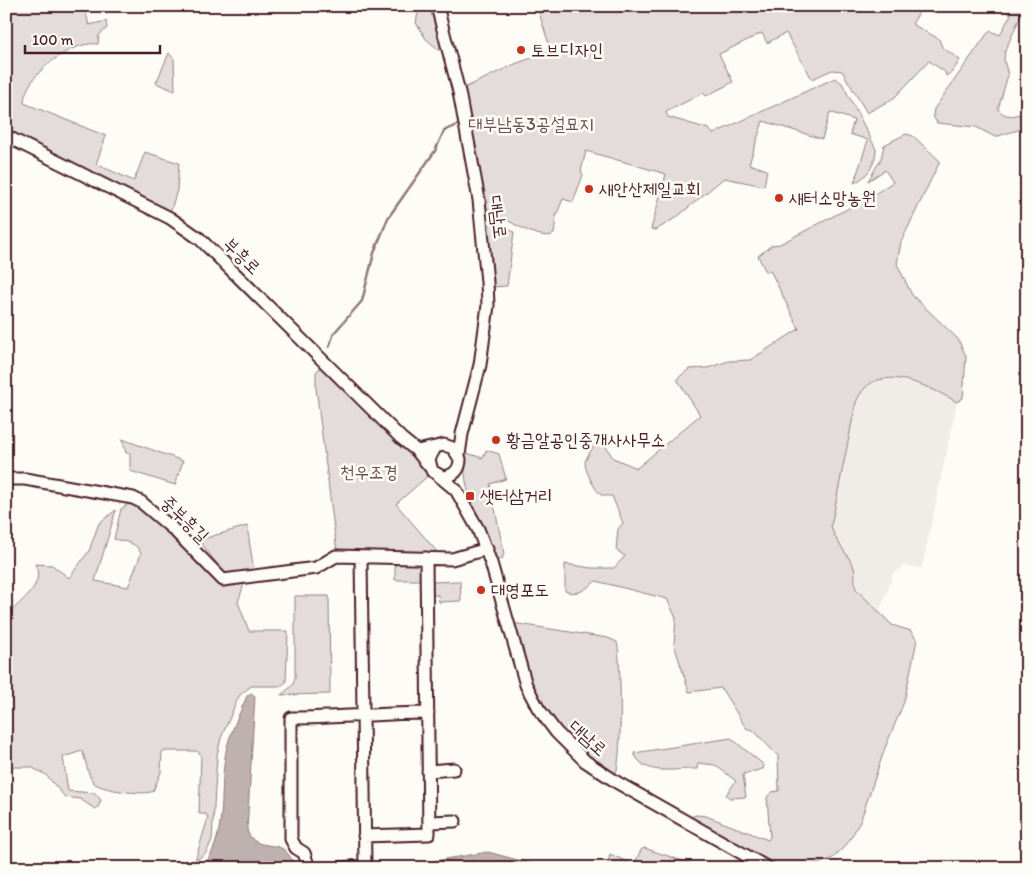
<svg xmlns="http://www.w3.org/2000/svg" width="1033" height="874" viewBox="0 0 1033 874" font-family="Itim,'Poor Story',sans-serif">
	<rect width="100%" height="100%" fill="#fdfcf7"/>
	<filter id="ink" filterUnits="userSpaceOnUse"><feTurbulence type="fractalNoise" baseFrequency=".02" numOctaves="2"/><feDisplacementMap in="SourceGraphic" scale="10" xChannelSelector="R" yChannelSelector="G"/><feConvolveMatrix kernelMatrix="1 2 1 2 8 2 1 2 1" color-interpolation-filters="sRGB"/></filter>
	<g filter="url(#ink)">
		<path fill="#f0ece8" d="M 881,379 L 906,380 L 939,391 L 957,402 L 922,568 L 904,566 L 893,574 L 879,613 L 856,589 L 854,584 L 856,574 L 852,564 L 833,534 L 831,526 L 856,402 L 864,388 Z"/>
		<path fill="#e3dcda" stroke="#967e82" d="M 6,6 L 84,6 L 89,25 L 106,21 L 107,28 L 99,35 L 98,44 C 72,40 24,75 24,103 L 106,136 L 96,164 L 134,181 L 145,152 L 179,163 L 177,190 L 171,210 L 168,211 L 146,201 L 6,130 Z
			M 419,6 L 432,6 L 442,46 L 439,50 L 426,39 L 416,23 Z
			M 537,6 L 923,6 L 912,24 L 939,39 L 942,47 L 960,60 L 952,72 L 946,76 L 945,72 L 929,61 L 894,98 L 867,113 L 842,71 L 832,70 L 812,79 L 786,33 L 767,43 L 762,33 L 719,54 L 733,82 L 706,96 L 703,93 L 666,112 L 668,117 L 709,129 L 713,134 L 835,78 L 842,83 L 876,149 C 876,163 868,177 854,183 L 868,140 L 850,134 L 854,120 L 830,112 L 822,139 L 763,121 L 749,164 L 767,170 L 764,186 L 724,178 L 677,217 L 656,230 L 651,229 L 666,174 L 586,151 L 581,171 L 583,175 L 573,202 L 563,199 L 556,216 L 554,234 C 540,243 497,214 484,206 L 462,89 L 515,64 L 551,51 Z
			M 1008,6 L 1025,6 L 1005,51 L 1004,60 L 1008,75 L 998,109 C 1005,119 1018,116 1027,110 L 1027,124 L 1021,129 L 995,137 L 976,127 L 937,123 L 933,116 L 934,109 L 987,34 L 991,31 L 1000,35 L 1011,14 L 1003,10 Z
			M 169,53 L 174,59 L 175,91 L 156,83 Z
			M 906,134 L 913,136 L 940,161 L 901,242 L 897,264 L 912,295 L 958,339 L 966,356 L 963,398 L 957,402 C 934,389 886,364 864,389 C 861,392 858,398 856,402 L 831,526 C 835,541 846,552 853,565 C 857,574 853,581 856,589 L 892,625 L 911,631 L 917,640 L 904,702 L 885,748 L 860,822 L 847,844 L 833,858 L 813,866 L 775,868 L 687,818 L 696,815 L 706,816 L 768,840 L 770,837 L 767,797 L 772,792 L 779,791 L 778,756 L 754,731 L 746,728 L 721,688 L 689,692 L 674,644 L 676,618 L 667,599 L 596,581 C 585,589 579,596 565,591 L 565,564 L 591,568 L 614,568 L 625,556 L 616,550 L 618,529 L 623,523 L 612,496 C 608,496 603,496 600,494 C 595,490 584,469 585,462 C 587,456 593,447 597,442 L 603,442 L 613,458 L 637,468 L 700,415 L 677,379 L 689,369 L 707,368 L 729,361 L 750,360 L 799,329 L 770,270 L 766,272 L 758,256 L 772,245 L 780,244 L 870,197 L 893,182 L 885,170 L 868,181 L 881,159 L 884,145 Z
			M 494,221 L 514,232 L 507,286 L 493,287 L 487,227 Z
			M 321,367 L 325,369 L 430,474 L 396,504 L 439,554 L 337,552 L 316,388 L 316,372 Z
			M 122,439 L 183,461 L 175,485 L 130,471 L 130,453 L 126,453 Z
			M 486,450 L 499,454 L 506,479 L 490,484 L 504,554 L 502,559 L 496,560 C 484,523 459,494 466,453 L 483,458 Z
			M 130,503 L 143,508 L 225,585 L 244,584 L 238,602 L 249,631 L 288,631 L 286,682 L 281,686 L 251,686 L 239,696 L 221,738 L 217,755 L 212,840 L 206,853 L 195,861 L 208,818 L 206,814 L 199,814 L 201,755 L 197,751 L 162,751 L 161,772 L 153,791 C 147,796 98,790 93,782 C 87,773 86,760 82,751 L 63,757 L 68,791 L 95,793 L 101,800 L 98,807 L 95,809 L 80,799 L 65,797 L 46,775 L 31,767 L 6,767 L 6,619 C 15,602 47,588 35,564 L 52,565 L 69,578 L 89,551 L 99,523 L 116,510 L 95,581 L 128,587 L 141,554 C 138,542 124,542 114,539 L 121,509 Z
			M 247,526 L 254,572 L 226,576 L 199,540 Z
			M 395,562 L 419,564 L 421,566 L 422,580 L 395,580 Z
			M 460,581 L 461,601 L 439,602 L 438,595 L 431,595 L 431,582 Z
			M 295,596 L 329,596 L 330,694 L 281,695 L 293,685 L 295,677 Z
			M 512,623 L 608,638 L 617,642 C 621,657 623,770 614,777 C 579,754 550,724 531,687 C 521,668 518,643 512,623 Z
			M 731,738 L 764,765 L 763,769 L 743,774 L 746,797 L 730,798 L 726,795 L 736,781 L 715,765 L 698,763 L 697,769 C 674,768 645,778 634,753 Z
			M 644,848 L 704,868 L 607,868 L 610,854 L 634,865 L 641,850 Z"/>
		<path fill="#c0b1b1" stroke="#91777b" d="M 251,693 L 255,696 L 247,830 C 253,848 268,843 281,848 C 288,851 293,862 297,868 L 202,868 C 228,836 219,795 225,757 C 228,736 239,715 247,696 Z
			M 488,852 L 547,868 L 412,868 L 434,861 Z"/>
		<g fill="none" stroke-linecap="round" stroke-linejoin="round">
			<path stroke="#91777b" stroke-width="2.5" d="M 329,347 L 334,333 L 362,301 L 374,253 L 388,218 L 435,151 L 444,131 L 457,125"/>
			<g stroke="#4a1f2b" stroke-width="15">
				<path id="minor" d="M 437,6 L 459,92 L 479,200 L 487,282 L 488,305 L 480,365 L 462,434 L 459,455
					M 6,136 L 170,218 L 200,239 L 401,438 L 417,451 L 430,467
					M 417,451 L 444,445 L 453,448 L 460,459 C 460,470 454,476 443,477 L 432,471 L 429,459 L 435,448
					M 439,476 L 456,490 L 478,529 L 491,563 L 526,685 L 538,708 L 556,732 L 585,761 L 618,783 L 768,868
					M 6,479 L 25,479 L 133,498 L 141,502 L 173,529 L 223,580 L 316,568 L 336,556 L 452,559 L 487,549
					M 428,771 L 454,769
					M 429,822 L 455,821
					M 364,836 L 429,834 L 426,558
					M 309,868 L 304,853 L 296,848 L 291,839 L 291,718 C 337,718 382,713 428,713
					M 340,868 L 365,866 L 361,557"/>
			</g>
			<use href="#minor" stroke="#fdfcf7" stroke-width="11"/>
		</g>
	</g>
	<g fill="#c8321e" stroke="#fdfcf7" stroke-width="2">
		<circle cx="521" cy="50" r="5"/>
		<circle cx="589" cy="189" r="5"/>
		<circle cx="779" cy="198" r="5"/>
		<circle cx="496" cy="440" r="5"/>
		<rect x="465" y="491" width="10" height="10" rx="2.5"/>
		<circle cx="481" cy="590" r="5"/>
	</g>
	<g text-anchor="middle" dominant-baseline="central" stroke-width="5" stroke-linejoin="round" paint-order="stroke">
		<g font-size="18" fill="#4a1f2b" stroke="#fdfcf7" text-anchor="start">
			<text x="531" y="50">토브디자인</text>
			<text x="599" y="189">새안산제일교회</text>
			<text x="789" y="198">새터소망농원</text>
			<text x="506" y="440">황금알공인중개사사무소</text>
			<text x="480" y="496">샛터삼거리</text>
			<text x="491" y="590">대영포도</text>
		</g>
		<g font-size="18" fill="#704e57" stroke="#fdfcf7">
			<text x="531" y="124">대부남동3공설묘지</text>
			<text x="369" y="472">천우조경</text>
		</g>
		<g font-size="18" fill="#4a1f2b" stroke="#fdfcf7">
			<text transform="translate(498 217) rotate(83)">대남로</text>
			<text transform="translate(242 256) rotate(44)">부흥로</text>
			<text transform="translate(185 519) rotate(44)">중부흥길</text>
			<text transform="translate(588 738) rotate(42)">대남로</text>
		</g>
	</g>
	<rect width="1033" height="874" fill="none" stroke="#fdfcf7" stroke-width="25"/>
	<rect x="12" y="12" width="1008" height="849" fill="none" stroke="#4a1f2b" stroke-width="2" filter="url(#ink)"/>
	<path d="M25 45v8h135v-8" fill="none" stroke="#4a1f2b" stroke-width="2.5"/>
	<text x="32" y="45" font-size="15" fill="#4a1f2b" stroke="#fdfcf7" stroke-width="4" paint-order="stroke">100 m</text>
</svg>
